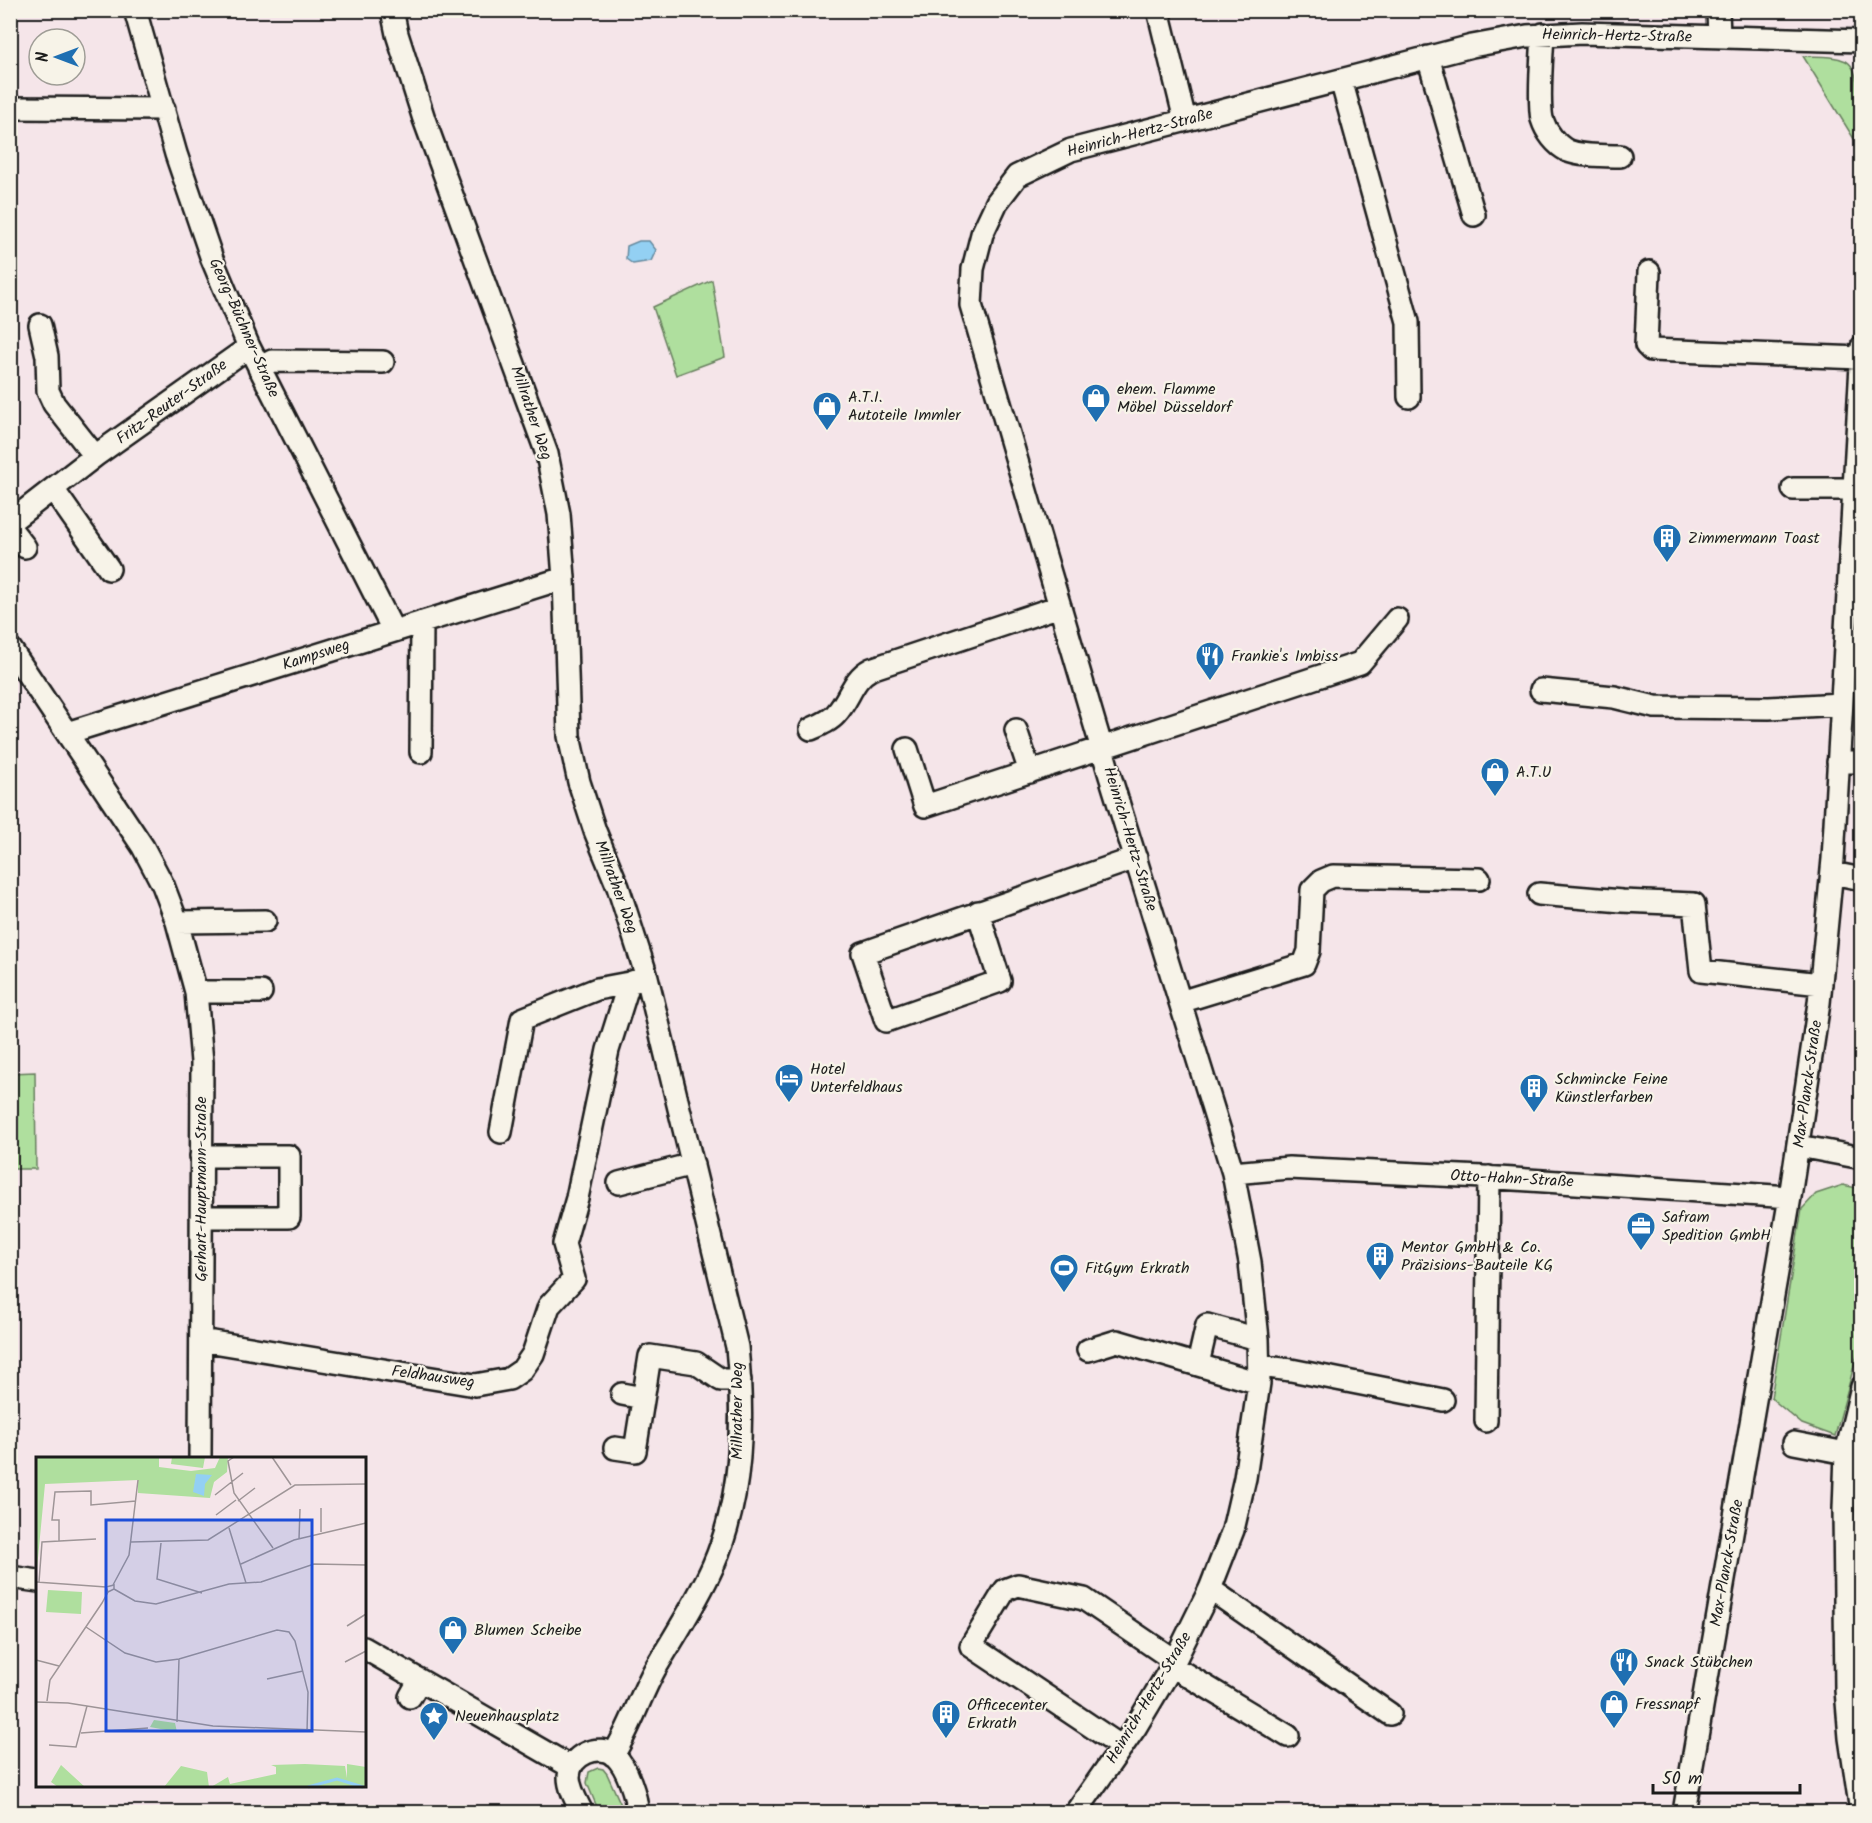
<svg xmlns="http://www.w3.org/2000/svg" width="1872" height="1823" viewBox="0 0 1872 1823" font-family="Kalam,sans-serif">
	<rect width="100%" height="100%" fill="#f5e5e9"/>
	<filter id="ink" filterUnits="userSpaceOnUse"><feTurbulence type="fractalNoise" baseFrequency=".0167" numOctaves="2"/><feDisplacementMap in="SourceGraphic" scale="12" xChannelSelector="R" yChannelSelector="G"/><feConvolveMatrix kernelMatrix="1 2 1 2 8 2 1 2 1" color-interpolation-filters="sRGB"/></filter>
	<g filter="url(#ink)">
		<path fill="#afdf9e" stroke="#667e5d" stroke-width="1.5" d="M 1803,56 C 1817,57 1833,55 1846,61 C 1865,72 1856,120 1854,139 Z
			M 712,280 L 725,357 L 676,375 L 653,307 Z
			M 35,1072 L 36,1169 L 11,1169 L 11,1073 Z
			M 1843,1185 L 1861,1189 L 1862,1300 L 1860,1312 L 1861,1313 L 1861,1340 L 1835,1436 L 1802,1424 L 1771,1398 L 1802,1209 L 1816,1194 Z
			M 598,1768 L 603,1769 L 607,1774 L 622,1807 L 622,1812 L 599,1812 L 587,1783 L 589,1772 Z"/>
		<path fill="#93d0f3" stroke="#63889d" stroke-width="1.5" d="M 639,241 L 649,241 L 656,250 L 651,261 L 633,264 L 626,259 L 627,246 Z"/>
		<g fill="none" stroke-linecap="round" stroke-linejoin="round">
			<g stroke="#1c1c1c" stroke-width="26">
				<path id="minor" d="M 135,10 L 176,154 L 212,259 L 249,347 L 393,630
					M 392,10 L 397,34 L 424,119 L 547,454 L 559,514 L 564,578 L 569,736 L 579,782 L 595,831 L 618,887 L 647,977 L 737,1347 C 744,1419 743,1498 713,1566 C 697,1602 675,1635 655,1669 C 640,1696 630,1729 613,1755
					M 1158,10 L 1185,120
					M 1718,10 L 1719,37
					M 1543,34 C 1542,56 1538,100 1542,119 C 1546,132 1556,145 1568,151 C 1584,157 1603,155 1620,156
					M 1428,57 L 1474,215
					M 1341,80 L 1408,322 L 1409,397
					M 10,108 L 164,109
					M 1649,272 L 1646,345 L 1651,350 L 1861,358
					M 40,325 L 47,356 L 48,391 L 54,404 L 95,456
					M 259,368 L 272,361 L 383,362
					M 53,489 L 109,569
					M 1793,489 L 1854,489
					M 10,522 L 95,456 L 249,347
					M 10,528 L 25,547
					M 10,648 L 143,847 L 163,885 L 177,922 L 196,992 L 202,1062 L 200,1458
					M 1541,690 L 1614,697 L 1655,707 L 1769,708 L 1841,704
					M 811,729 C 820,725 830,721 836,714 C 850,699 852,679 871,669 L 1060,606
					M 1016,730 L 1030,772
					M 67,733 L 564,578
					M 907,749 L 925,806 L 1360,663 L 1397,619
					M 421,752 L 422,622
					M 1838,762 L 1862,762
					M 1832,873 L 1862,879
					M 1539,894 L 1622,901 L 1694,904 L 1701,971 L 1821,984
					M 978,912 L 1000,981 L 886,1021 L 863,953 L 1136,858
					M 177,922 L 265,921
					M 196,992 L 261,992
					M 1180,1002 L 1304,964 L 1309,951 L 1312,890 L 1321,881 L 1333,876 L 1479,879
					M 501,1132 L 522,1019 L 597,989 L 629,983
					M 1799,1146 L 1862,1158
					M 201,1156 L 289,1156 L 289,1217 L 201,1217
					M 1233,1173 L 1289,1168 L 1483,1177 L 1790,1197
					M 619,1183 L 693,1164
					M 201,1340 L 475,1385 L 509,1379 L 522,1370 L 533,1354 L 549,1306 L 574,1279 L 564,1244 L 577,1198 L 608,1050 L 629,983 L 647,977
					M 1088,1350 L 1117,1341 L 1259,1383
					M 1198,1364 L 1207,1325 L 1258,1339
					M 1259,1366 L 1291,1370 L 1443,1400
					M 622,1394 L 643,1398
					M 1486,1421 L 1489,1177
					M 1794,1443 L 1846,1453
					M 615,1448 L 635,1451 L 650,1356 L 696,1363 L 721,1380 L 740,1380
					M 10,1577 L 38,1581
					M 1210,1589 L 1390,1714
					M 364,1648 L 571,1767
					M 1172,1666 L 1288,1736
					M 410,1697 L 419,1681
					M 1122,1747 L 971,1646 L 1005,1590 L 1018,1585 L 1084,1599 L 1175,1661
					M 582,1812 C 577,1802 569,1789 569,1777 C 569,1755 599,1742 615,1756 C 627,1767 637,1797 637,1812
					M 1076,1812 L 1135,1728 L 1172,1666 L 1210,1589 L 1233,1530 L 1245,1478 L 1259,1383 L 1258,1339 L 1250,1262 L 1233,1173 L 1110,776 L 971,305 L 973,269 L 982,234 L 997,202 L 1017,176 L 1071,150 L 1472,46 L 1527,36 L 1582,33 L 1862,41
					M 1684,1812 L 1790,1197 L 1819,1003 L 1833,859 L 1862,347
					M 1861,1812 L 1850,1738 L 1846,1690 L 1844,1509 L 1846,1453 L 1862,1387"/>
			</g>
			<use href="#minor" stroke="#f7f3e8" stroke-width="21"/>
		</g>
	</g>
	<defs>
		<g id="shop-pin" transform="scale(1.5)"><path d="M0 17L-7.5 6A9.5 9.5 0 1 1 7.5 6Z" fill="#1f6fb2" stroke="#f7f3e8"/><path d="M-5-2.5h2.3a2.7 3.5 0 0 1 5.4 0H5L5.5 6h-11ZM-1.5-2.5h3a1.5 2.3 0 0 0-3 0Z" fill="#fff"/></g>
		<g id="building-pin" transform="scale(1.5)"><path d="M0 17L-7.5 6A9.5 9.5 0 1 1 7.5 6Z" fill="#1f6fb2" stroke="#f7f3e8"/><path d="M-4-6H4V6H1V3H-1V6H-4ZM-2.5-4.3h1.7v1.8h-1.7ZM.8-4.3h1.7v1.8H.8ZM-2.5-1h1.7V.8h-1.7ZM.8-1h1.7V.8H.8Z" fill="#fff"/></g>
		<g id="restaurant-pin" transform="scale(1.5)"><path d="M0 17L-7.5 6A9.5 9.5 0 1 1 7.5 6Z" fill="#1f6fb2" stroke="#f7f3e8"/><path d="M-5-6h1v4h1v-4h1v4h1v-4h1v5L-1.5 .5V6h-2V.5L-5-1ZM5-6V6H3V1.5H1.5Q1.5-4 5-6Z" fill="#fff"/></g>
		<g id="hotel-pin" transform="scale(1.5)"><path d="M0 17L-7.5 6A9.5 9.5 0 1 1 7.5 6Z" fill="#1f6fb2" stroke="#f7f3e8"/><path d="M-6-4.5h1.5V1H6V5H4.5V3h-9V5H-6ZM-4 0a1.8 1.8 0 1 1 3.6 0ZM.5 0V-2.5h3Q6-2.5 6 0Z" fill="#fff"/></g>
		<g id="office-pin" transform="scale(1.5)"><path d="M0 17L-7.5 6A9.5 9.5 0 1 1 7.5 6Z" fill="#1f6fb2" stroke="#f7f3e8"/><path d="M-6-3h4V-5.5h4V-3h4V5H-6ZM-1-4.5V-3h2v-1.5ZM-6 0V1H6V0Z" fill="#fff"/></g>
		<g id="stadium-pin" transform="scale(1.5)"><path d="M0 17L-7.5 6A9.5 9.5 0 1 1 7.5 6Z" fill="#1f6fb2" stroke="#f7f3e8"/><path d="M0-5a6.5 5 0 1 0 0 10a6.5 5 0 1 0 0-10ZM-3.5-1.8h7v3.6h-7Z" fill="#fff"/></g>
		<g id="sight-pin" transform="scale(1.5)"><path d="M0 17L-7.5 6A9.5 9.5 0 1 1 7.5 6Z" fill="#1f6fb2" stroke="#f7f3e8"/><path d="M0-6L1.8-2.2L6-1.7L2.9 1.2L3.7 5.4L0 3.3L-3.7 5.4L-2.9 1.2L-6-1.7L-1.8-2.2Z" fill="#fff"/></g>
	</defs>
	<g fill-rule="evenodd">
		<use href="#shop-pin" x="1096" y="398"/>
		<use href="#shop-pin" x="827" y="406"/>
		<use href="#building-pin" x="1667" y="538"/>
		<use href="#restaurant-pin" x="1210" y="656"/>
		<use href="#shop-pin" x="1495" y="772"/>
		<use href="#hotel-pin" x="789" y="1078"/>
		<use href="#building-pin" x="1534" y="1088"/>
		<use href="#office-pin" x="1641" y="1226"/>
		<use href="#building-pin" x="1380" y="1256"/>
		<use href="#stadium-pin" x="1064" y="1268"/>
		<use href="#shop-pin" x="453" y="1630"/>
		<use href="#restaurant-pin" x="1624" y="1662"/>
		<use href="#shop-pin" x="1614" y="1704"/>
		<use href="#building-pin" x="946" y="1714"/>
		<use href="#sight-pin" x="434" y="1716"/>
	</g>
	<g text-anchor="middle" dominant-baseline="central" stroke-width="4.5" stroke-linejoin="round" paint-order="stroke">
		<g font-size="16" fill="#1c1c1c" stroke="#f7f3e8">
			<text transform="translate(1617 36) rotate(1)">Heinrich-Hertz-Straße</text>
			<text transform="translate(1140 133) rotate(-15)">Heinrich-Hertz-Straße</text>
			<text transform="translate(244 328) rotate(66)">Georg-Büchner-Straße</text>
			<text transform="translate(172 402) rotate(-36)">Fritz-Reuter-Straße</text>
			<text transform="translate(531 413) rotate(71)">Millrather Weg</text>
			<text transform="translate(316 655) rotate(-18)">Kampsweg</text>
			<text transform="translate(1130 839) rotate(73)">Heinrich-Hertz-Straße</text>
			<text transform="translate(616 887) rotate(70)">Millrather Weg</text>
			<text transform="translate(1808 1084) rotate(-82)">Max-Planck-Straße</text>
			<text transform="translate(1512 1179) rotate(3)">Otto-Hahn-Straße</text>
			<text transform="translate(201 1189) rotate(-90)">Gerhart-Hauptmann-Straße</text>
			<text transform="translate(433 1377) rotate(8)">Feldhausweg</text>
			<text transform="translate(737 1411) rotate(-90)">Millrather Weg</text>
			<text transform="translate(1727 1563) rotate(-80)">Max-Planck-Straße</text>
			<text transform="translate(1149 1698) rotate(-59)">Heinrich-Hertz-Straße</text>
		</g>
		<g font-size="16" fill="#1c1c1c" stroke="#f7f3e8" text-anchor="start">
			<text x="1117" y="389">ehem. Flamme<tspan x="1117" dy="18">Möbel Düsseldorf</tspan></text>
			<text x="848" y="397">A.T.I.<tspan x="848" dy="18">Autoteile Immler</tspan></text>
			<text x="1688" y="538">Zimmermann Toast</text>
			<text x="1231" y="656">Frankie's Imbiss</text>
			<text x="1516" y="772">A.T.U</text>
			<text x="810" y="1069">Hotel<tspan x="810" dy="18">Unterfeldhaus</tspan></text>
			<text x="1555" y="1079">Schmincke Feine<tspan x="1555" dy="18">Künstlerfarben</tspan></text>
			<text x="1662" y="1217">Safram<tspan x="1662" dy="18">Spedition GmbH</tspan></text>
			<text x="1401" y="1247">Mentor GmbH &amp; Co.<tspan x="1401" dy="18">Präzisions-Bauteile KG</tspan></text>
			<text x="1085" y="1268">FitGym Erkrath</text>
			<text x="474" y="1630">Blumen Scheibe</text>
			<text x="1645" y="1662">Snack Stübchen</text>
			<text x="1635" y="1704">Fressnapf</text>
			<text x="967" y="1705">Officecenter<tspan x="967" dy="18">Erkrath</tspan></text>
			<text x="455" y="1716">Neuenhausplatz</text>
		</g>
	</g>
	<g transform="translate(36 1457)">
		<rect width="330" height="330" fill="#f5e5e9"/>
		<path d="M 0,0 L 123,0 L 123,10 L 155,14 L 179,11 L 184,0 L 192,0 L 191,15 L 178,25 L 174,41 L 102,36 L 102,23 L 9,27 L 0,122 ZM 136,0 L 169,0 L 167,11 L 135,7 ZM 12,133 L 46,135 L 45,157 L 10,155 ZM 118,263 L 139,266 L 141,275 L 114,270 ZM 269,307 L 309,309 L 311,321 L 311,307 L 330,310 L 330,330 L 175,330 L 192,320 L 194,327 L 240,317 L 240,310 L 235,308 ZM 25,308 L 49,330 L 22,330 L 15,325 ZM 145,309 L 171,315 L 173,330 L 128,330 Z" fill="#afdf9e"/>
		<path d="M 160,17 L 176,18 L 169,27 L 168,39 L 157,35 Z" fill="#93d0f3"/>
		<path fill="none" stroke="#93d0f3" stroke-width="3" d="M 272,330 L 301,322 L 327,330"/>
		<path fill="none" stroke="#9e9597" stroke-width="1.5" d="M 198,0 L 192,4 L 198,36 L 237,91M 236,0 L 255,28M 179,38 L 207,16M 202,44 L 219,31M 180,58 L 200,43M 193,71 L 210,126M 285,75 L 285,51M 263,82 L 264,52M 23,84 L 23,63 L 16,63 L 19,35 L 55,34 L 55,48 L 100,44M 95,85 L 172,83 L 259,28 L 330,27M 125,86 L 121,122 L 166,136M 205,107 L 258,83 L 330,66M 0,125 L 70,130M 3,125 L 6,85 L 60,82M 77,128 L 93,98 L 102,23M 78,132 L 99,144 L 120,147 L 193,127 L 225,125 L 278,107 L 330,108M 311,169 L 330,157M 50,170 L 89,196 L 120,205 L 143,202 L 241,173 L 253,175 L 259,184 L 272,235 L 271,275M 0,203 L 23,209M 309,205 L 330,194M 231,222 L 267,214M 11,244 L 14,223 L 66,146 L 72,135 L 70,130 L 78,128 L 78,132 L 72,135M 0,245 L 32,246 L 177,269 L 330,275M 141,265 L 143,202M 45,276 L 112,271M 13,288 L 40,290 L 51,249"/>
		<path fill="#1d4ed8" fill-opacity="0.15" stroke="#1d4ed8" stroke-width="3" d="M 70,63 L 276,63 L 276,274 L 70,274 Z"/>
		<rect width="330" height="330" fill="none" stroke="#1c1c1c" stroke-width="3"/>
	</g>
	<rect width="1872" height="1823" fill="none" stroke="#f7f3e8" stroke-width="36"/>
	<rect x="18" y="18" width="1836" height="1787" fill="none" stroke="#1c1c1c" stroke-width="2" filter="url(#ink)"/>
	<g transform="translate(57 57) rotate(270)"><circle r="28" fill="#f7f3e8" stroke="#9f9d96" stroke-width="1.5"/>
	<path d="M0-4.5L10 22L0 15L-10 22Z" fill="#1f6fb2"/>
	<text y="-9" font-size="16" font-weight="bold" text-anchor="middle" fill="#1c1c1c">N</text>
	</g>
	<path d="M1653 1784v9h147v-9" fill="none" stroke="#1c1c1c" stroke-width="3"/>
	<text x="1662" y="1784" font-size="18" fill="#1c1c1c" stroke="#f7f3e8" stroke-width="4.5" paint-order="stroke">50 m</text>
</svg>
